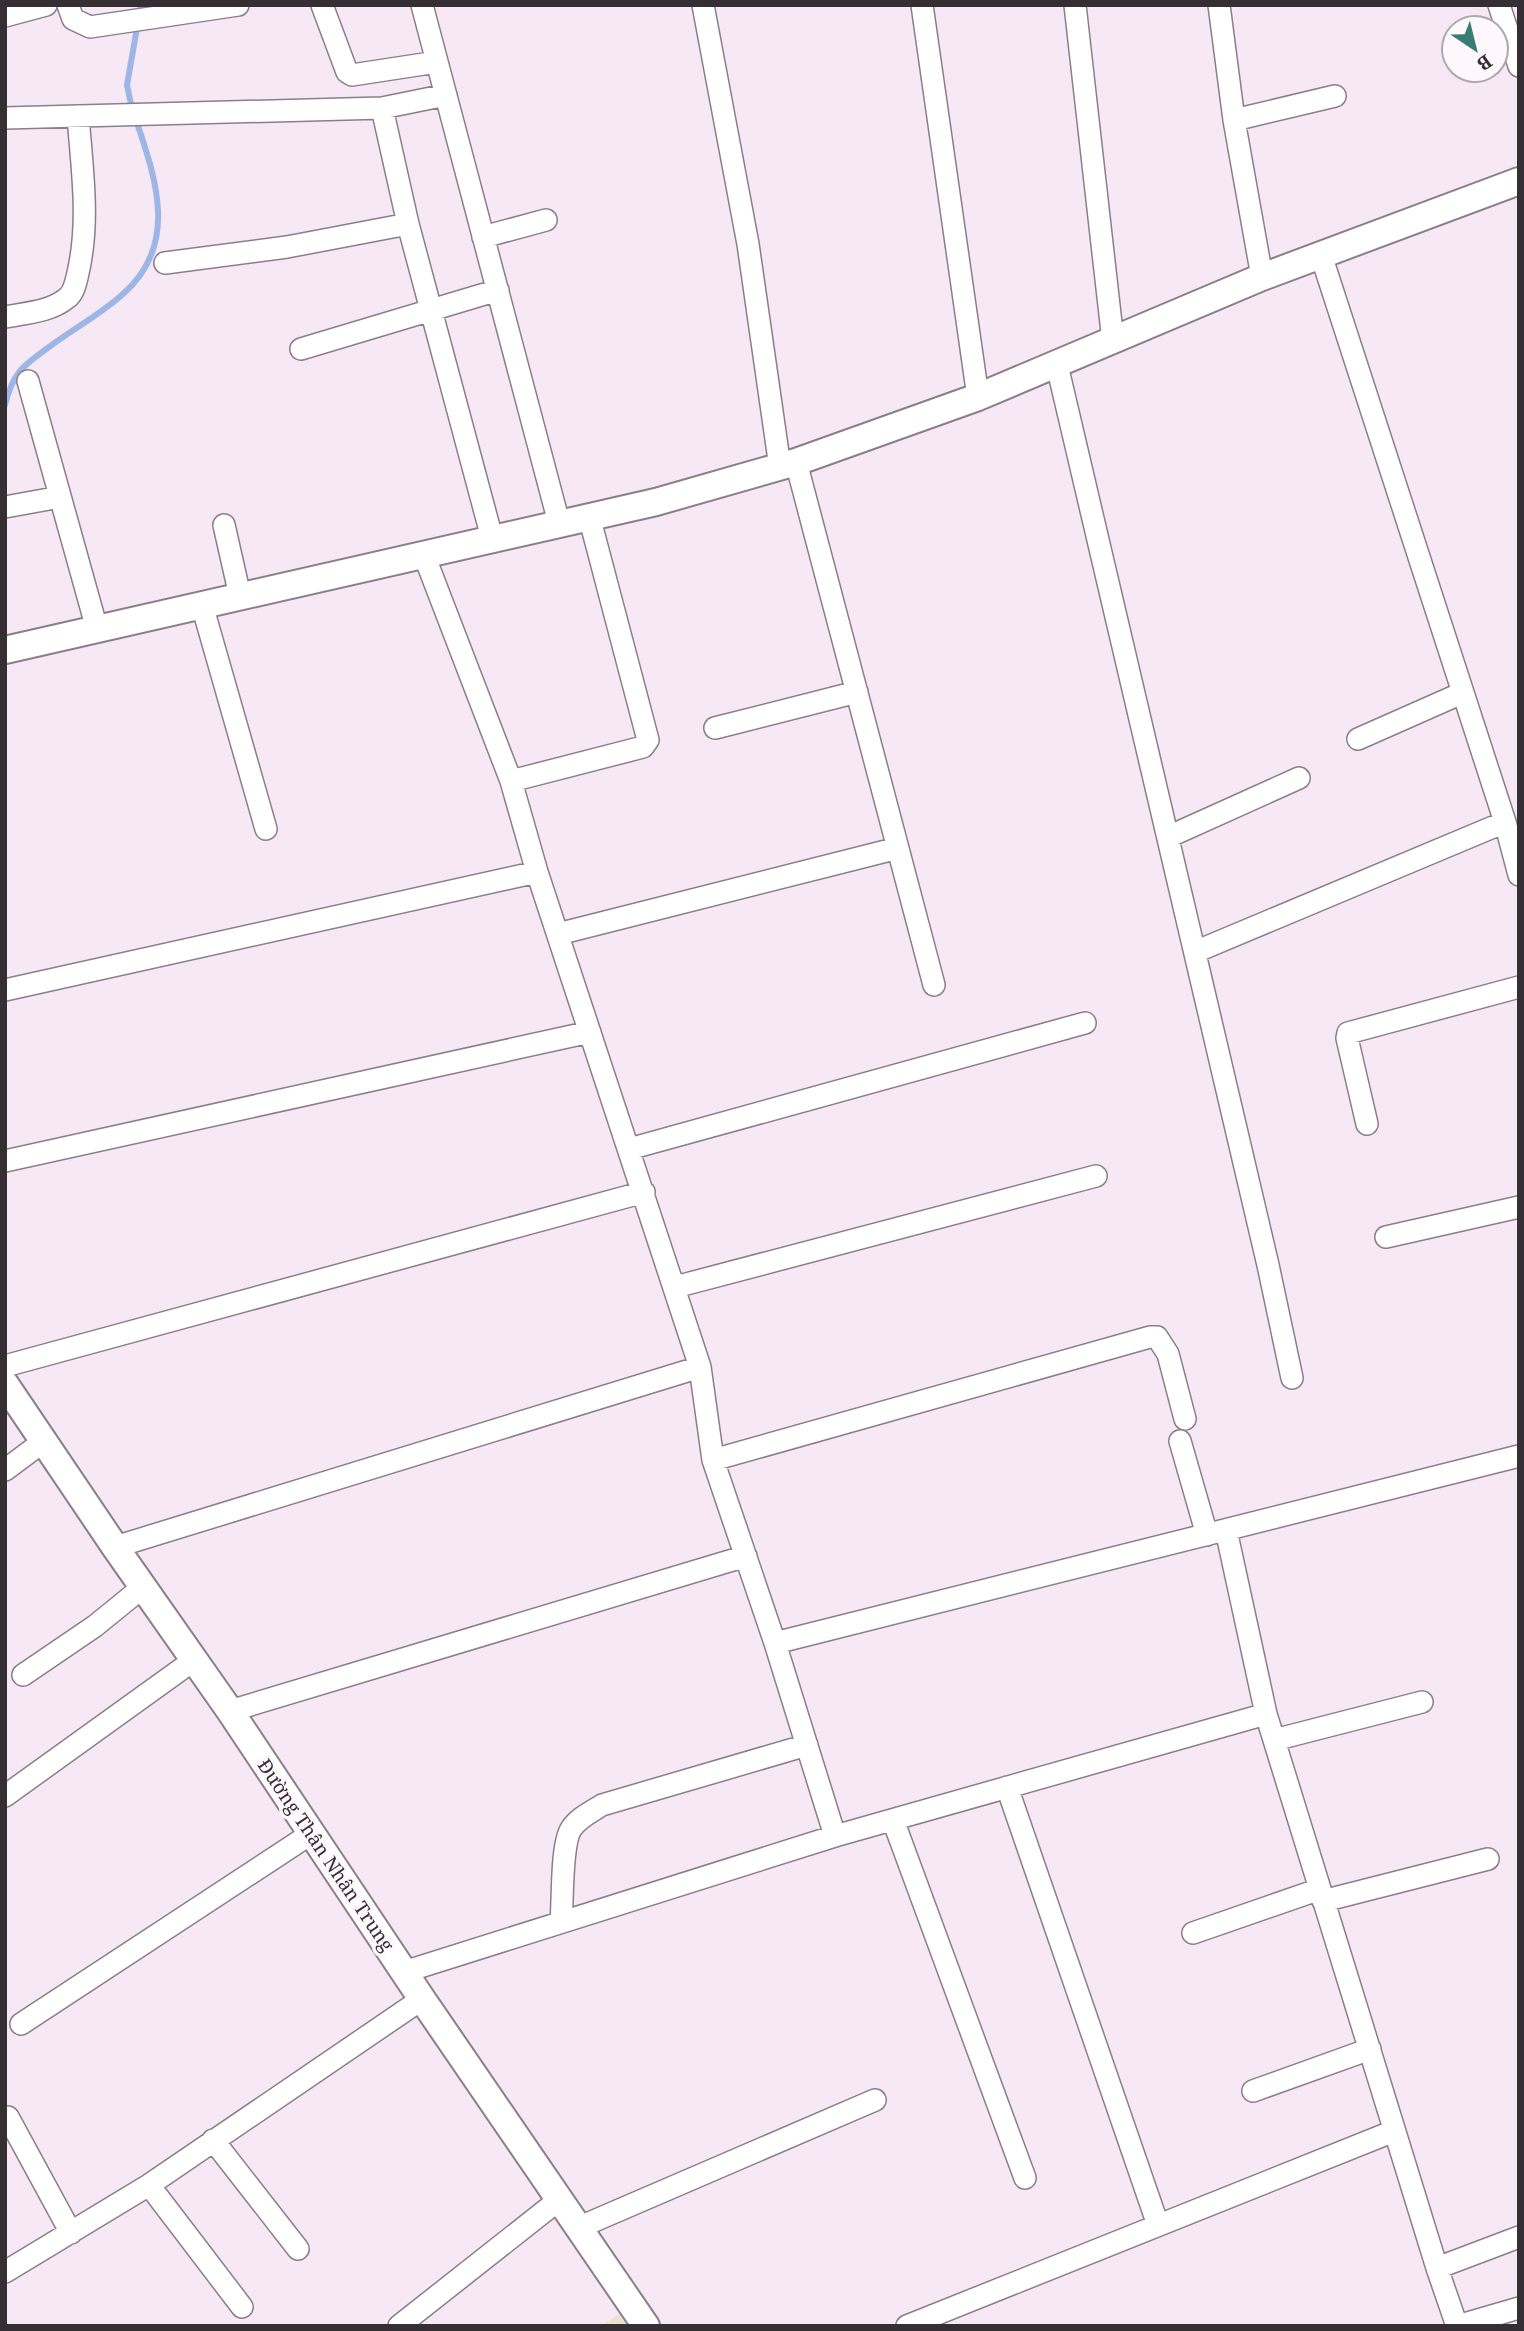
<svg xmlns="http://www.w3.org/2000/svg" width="1524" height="2331" viewBox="0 0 1524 2331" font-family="'Noto Serif',serif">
	<rect width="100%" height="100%" fill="#f6e8f5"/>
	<path fill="#ebe2cd" d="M 622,2312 L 631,2326 L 601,2326 Z"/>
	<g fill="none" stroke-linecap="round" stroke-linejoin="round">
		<path stroke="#9db6e5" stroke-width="6" d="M 132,109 L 127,85 L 141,5
			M 5,405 C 13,372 23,366 49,347 C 73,329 101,314 123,294 C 179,245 156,179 136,120"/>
		<g stroke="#8b7e8a" stroke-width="24">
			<path id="minor" d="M 68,5 L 73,19 L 90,27 L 238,5
				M 322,5 L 347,72 L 352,75 L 437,62
				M 422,5 L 559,523
				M 703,5 L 748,244 L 780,467
				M 922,5 L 978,397
				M 1075,5 L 1113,341
				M 1219,5 L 1234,120 L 1262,277
				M 1499,5 L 1519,66
				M 5,16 L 46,5
				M 382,108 L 408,224 L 492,538
				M 5,118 L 382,108 L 446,95
				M 1234,120 L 1335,96
				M 483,237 L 546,220
				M 1321,255 L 1505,822 L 1519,875
				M 165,263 L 287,247 L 408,224
				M 5,317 C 26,313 50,312 67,298 C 74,293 76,282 78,273 C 90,221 82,169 78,116
				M 301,349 L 498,290
				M 1057,365 L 1268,1265 L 1292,1378
				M 28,381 L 97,629
				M 796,462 L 934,985
				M 5,507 L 60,497
				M 224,525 L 240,596
				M 424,555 L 511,781 L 537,872 L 700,1367 L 713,1460 L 775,1643 L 835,1836
				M 202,605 L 266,829
				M 715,728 L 857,692
				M 1358,739 L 1462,693
				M 511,781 L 643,747 L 648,740 L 589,516
				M 1168,837 L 1299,778
				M 558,934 L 898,848
				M 1195,952 L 1505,822
				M 5,990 L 537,872
				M 1367,1124 L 1347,1038 L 1348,1033 L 1519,987
				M 629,1149 L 1085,1023
				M 5,1161 L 590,1032
				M 1386,1237 L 1519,1207
				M 675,1287 L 1096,1176
				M 5,1366 L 644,1192
				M 1180,1441 L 1207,1535
				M 713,1460 L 1150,1337 L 1157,1337 L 1168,1354 L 1185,1419
				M 5,1470 L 44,1441
				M 1226,1530 L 1266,1714 L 1437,2268 L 1457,2326 L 1519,2308
				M 115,1547 L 700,1367
				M 775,1643 L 1519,1456
				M 23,1675 L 95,1626 L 143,1587
				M 230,1711 L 746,1556
				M 1274,1740 L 1422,1702
				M 1007,1787 L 1158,2225
				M 5,1796 L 194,1660
				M 893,1820 L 1025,2178
				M 1323,1901 L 1488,1859
				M 561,1922 C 563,1900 561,1845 571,1829 C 578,1818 591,1812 602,1805 L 807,1745
				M 1193,1933 L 1320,1889
				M 404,1972 L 835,1836 L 1266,1714
				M 21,2024 L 312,1833
				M 1253,2091 L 1370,2049
				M 8,2117 L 71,2233
				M 213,2140 L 298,2249
				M 149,2185 L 242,2307
				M 580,2227 L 875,2100
				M 1437,2268 L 1519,2237
				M 5,2272 L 149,2185 L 422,1999
				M 399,2326 L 560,2199
				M 907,2326 L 1394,2131"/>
		</g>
		<g stroke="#8b7e8a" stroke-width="30">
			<path id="tertiary" d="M 5,650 L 656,502 L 796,462 L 978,397 L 1262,277 L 1519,181
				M 5,1384 L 115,1547 L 230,1711 L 422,1999 L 646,2326"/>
		</g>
		<use href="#minor" stroke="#fff" stroke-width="21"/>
		<use href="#tertiary" stroke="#fff" stroke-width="26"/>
	</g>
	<g text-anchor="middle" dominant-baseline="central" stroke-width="7" stroke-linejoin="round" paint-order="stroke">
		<g font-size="19" fill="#352f34" stroke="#fef8fd">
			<text transform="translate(326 1855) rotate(56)">Đường Thân Nhân Trung</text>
		</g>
	</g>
	<rect width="1524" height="2331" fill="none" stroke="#352f34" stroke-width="14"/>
	<g transform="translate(1475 49) rotate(145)"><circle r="33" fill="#fef8fd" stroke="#aea8ad" stroke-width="2"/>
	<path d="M0-5L12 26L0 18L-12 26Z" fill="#377d73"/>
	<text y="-10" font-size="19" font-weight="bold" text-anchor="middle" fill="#352f34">B</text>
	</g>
</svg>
